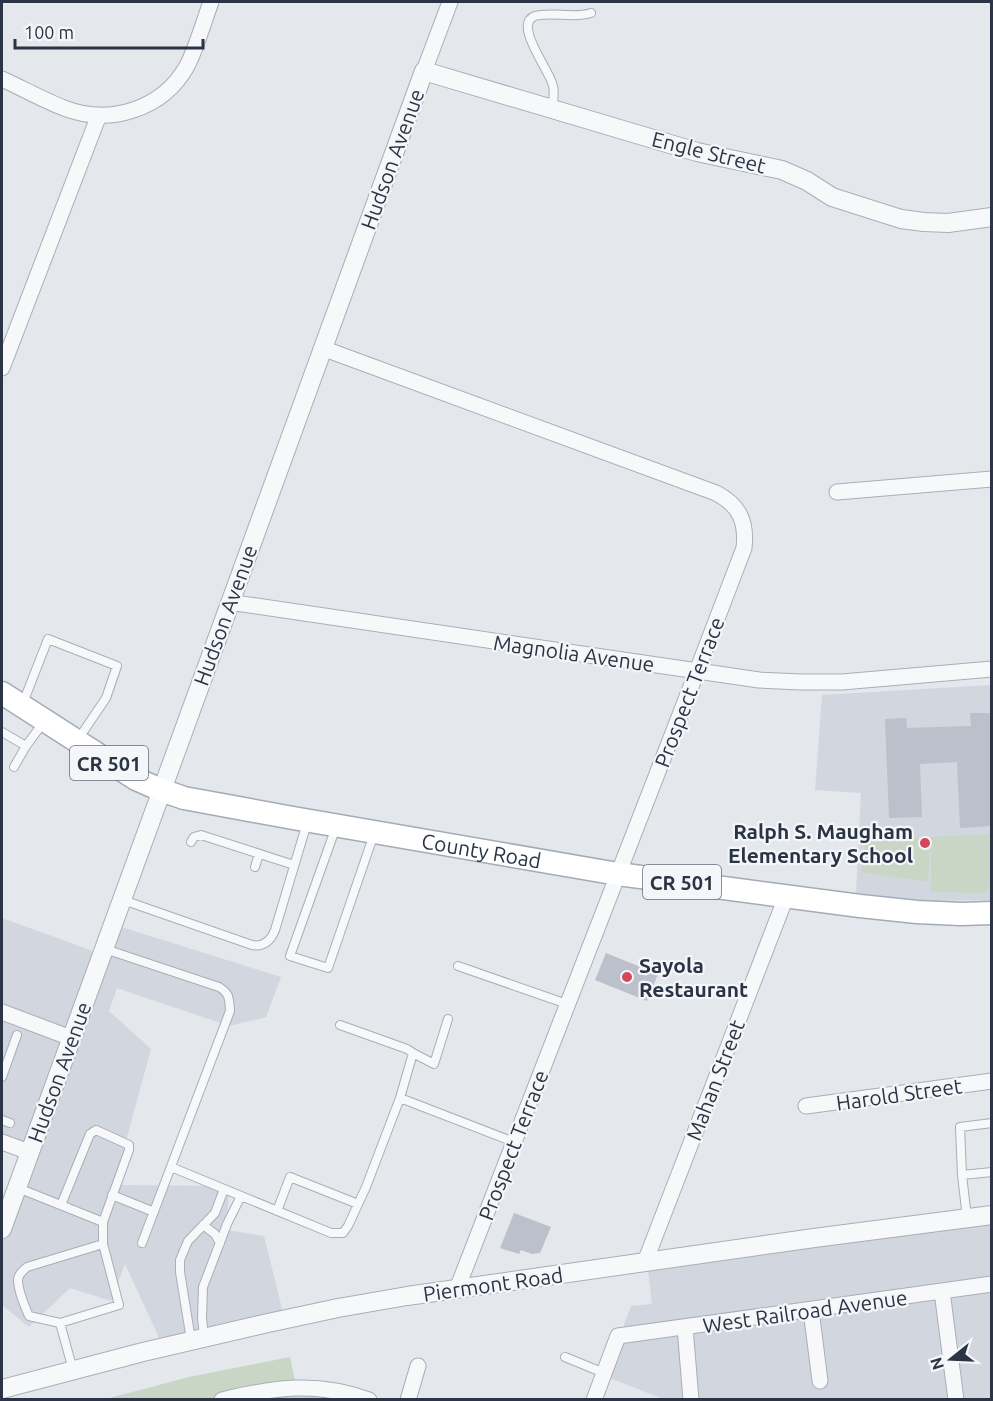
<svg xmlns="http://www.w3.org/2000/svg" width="993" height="1401" viewBox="0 0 993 1401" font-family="Ubuntu,sans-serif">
	<rect width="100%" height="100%" fill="#e4e7ec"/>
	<path fill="#d2d6de" d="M 991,685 L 991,900 L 931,901 L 856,893 L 861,793 L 815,790 L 822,695 Z
		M 2,918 L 104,955 L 115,925 L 281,977 L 266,1017 L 229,1026 L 117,988 L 109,1011 L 151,1049 L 114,1185 L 229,1186 L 227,1230 L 264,1236 L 284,1317 L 162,1344 L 125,1264 L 111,1301 L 70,1288 L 29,1327 L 2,1305 L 2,1232 L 30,1150 L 2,1140 Z
		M 991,1217 L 991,1399 L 663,1399 L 605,1376 L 631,1306 L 652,1304 L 647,1262 Z"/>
	<path fill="#c9d6c5" d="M 991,834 L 991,885 L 985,893 L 931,892 L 931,837 Z
		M 921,838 L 921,850 L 930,850 L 928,882 L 862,872 L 865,840 Z
		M 290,1357 L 295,1380 L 364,1399 L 102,1400 L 189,1377 Z"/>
	<path fill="#bbc0ca" d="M 970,713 L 992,713 L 992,826 L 960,828 L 957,762 L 920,764 L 922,817 L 889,818 L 885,719 L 906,718 L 907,728 L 971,726 Z
		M 606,953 L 658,974 L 647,1001 L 595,980 Z
		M 514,1213 L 551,1227 L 540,1253 L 532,1254 L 521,1250 L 519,1254 L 500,1248 Z"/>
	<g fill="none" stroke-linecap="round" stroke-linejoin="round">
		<g stroke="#a9aeb7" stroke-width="10">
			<path id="service" d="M 552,109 C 553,101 555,93 553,86 C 551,72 512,24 535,16 C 553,11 572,19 591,13
				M 23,703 L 48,639 L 117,666 L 106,698 L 79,738
				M 2,732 L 26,746
				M 14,767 L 26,746 L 43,723
				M 336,827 L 290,956 L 328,968 L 374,834
				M 191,842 L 194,837 L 201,835 L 294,865
				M 255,867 L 259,854
				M 123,900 L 252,945 C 263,947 271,941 275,930 L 307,823
				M 105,949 L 219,987 C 230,994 229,998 230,1011 L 142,1243
				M 458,966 L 567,1004
				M 340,1025 L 407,1049 L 413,1053 L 400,1098
				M 413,1053 L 434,1064 L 448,1019
				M 2,1077 L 17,1035
				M 2,1120 L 10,1123
				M 171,1167 L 331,1233 L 343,1233 L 348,1226 L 366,1187 L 400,1098 L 514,1142
				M 962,1175 L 960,1127 L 992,1123
				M 18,1188 L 103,1222 L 103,1244 L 119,1305 L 60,1323 L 29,1316 C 25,1307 18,1290 18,1280 C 18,1274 23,1271 27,1267 L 103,1244
				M 112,1195 L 154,1212
				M 61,1205 L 90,1134 L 96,1130 L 129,1145 L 129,1150 L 103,1222
				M 277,1211 L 290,1177 L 358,1204
				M 967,1218 L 962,1175 L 992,1172
				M 203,1225 L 215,1234 L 220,1243
				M 60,1323 L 73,1370
				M 204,1336 L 202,1318 L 203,1287 L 227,1224 L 241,1196
				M 191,1340 L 180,1272 L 180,1260 L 188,1241 L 215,1213 L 224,1189
				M 565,1357 L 604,1373"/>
		</g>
		<g stroke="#a9aeb7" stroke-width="17">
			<path id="minor" d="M 424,71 L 450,2
				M 2,79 C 22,88 43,100 64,108 C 110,126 163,109 187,66 C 196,49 204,21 211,2
				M 322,348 L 716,493 C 739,505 747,521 744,548 L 697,671 L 457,1289
				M 2,368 L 99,115
				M 837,492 L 992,479
				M 229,602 L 759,680 L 801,682 L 842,682 L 992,669
				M 2,1012 L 71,1038
				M 806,1106 L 992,1081
				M 2,1142 L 29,1152
				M 645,1262 L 786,897
				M 942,1291 L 956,1400
				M 811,1310 L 820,1381
				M 685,1327 L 691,1400
				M 222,1400 C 275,1387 317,1381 369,1400
				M 408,1400 L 418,1366
				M 594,1400 L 618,1336 L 992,1284"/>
		</g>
		<g stroke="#a9aeb7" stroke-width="20">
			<path id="tertiary" d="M 2,1229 L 424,71 L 697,152 L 782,170 L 807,181 L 832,197 L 901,219 L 924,222 L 948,223 L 992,217
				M 2,1389 L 143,1352 L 268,1323 L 338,1308 L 407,1296 L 814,1238 L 992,1215"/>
		</g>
		<g stroke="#a3abb8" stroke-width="25">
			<g id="primary">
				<path id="s1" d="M 2,693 L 136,779 L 161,790 L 184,798 L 293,818 L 618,874 L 860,906 L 917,912 L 961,914 L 992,913"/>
			</g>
		</g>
		<use href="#service" stroke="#f7f8fa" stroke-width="8"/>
		<use href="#minor" stroke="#f7f8fa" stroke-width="15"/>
		<use href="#tertiary" stroke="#f7f8fa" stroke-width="18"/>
		<use href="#primary" stroke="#fff" stroke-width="22"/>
	</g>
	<g fill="#d1495b" stroke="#f4f6f9" stroke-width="2">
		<circle cx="925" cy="843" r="6"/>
		<circle cx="627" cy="977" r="6"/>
	</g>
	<g text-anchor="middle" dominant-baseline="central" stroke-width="4.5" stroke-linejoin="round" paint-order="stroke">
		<g fill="#f4f6f9" stroke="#676e7b" stroke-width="1.5">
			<rect x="70" y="746" width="78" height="34" rx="4.5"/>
			<rect x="643" y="865" width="78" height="34" rx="4.5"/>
		</g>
		<g font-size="20" font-weight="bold" fill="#2b3445">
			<text x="109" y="763">CR 501</text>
			<text x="682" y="882">CR 501</text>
		</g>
		<g font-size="21" fill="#2b3445" stroke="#f4f6f9">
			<text transform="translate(709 152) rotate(14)">Engle Street</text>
			<text transform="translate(392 159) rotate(-70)">Hudson Avenue</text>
			<text transform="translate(225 615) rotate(-70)">Hudson Avenue</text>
			<text transform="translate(574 653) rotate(8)">Magnolia Avenue</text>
			<text transform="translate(689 692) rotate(-69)">Prospect Terrace</text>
			<text stroke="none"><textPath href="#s1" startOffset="513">County Road</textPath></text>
			<text transform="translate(59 1072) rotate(-70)">Hudson Avenue</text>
			<text transform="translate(715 1080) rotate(-69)">Mahan Street</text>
			<text transform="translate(899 1094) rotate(-8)">Harold Street</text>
			<text transform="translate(513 1145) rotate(-69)">Prospect Terrace</text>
			<text transform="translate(493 1284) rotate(-8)">Piermont Road</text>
			<text transform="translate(805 1311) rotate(-8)">West Railroad Avenue</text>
		</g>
		<g font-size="21" font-weight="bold" fill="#2b3445" stroke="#f4f6f9" text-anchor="end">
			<text x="913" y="831">Ralph S. Maugham<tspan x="913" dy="24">Elementary School</tspan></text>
			<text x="639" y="965" text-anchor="start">Sayola<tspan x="639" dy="24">Restaurant</tspan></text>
		</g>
	</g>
	<rect width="993" height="1401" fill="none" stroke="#2b3445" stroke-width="6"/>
	<g transform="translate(951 1359) rotate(252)" stroke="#f4f6f9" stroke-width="4.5" paint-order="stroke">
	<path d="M0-4.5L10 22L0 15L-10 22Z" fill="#2b3445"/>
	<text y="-9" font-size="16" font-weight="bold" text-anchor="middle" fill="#2b3445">N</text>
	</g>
	<path d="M15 39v9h188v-9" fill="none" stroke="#2b3445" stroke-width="3"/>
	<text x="24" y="39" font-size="18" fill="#2b3445" stroke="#f4f6f9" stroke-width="4.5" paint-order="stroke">100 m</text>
</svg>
